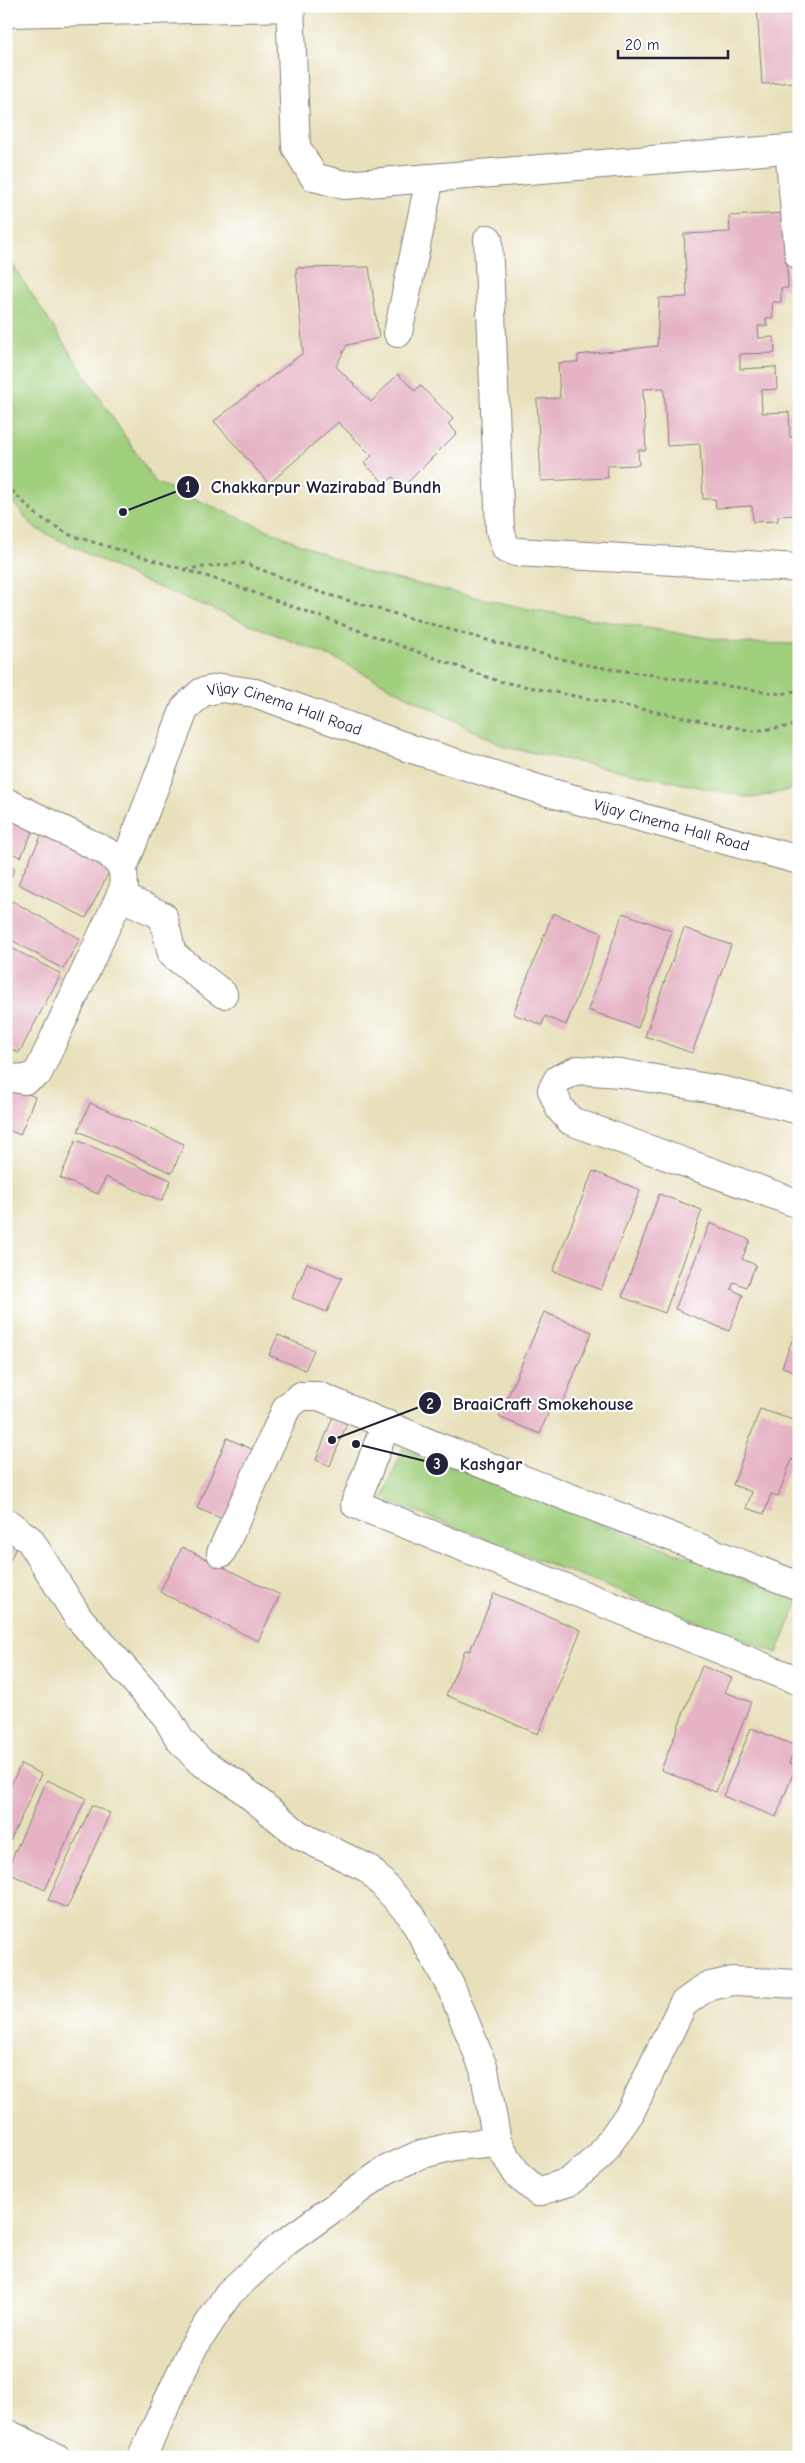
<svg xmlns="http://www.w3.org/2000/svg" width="805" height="2463" viewBox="0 0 805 2463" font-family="'Comic Neue',sans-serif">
	<rect width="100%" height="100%" fill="#fff"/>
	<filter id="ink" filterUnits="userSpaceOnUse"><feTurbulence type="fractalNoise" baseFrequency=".02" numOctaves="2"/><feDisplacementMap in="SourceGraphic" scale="10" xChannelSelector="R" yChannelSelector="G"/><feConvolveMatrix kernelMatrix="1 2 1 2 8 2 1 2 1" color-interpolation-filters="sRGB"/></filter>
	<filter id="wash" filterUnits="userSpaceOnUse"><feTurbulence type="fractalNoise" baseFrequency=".0096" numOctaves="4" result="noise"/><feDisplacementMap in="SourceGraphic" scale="20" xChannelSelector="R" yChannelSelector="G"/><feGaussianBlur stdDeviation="1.12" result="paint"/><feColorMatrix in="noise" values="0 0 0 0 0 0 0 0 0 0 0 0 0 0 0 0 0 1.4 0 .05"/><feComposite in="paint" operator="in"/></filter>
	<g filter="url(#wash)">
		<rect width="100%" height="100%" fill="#e8e0bb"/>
		<path fill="#a0cf7e" stroke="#61785c" d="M 6,255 L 155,482 L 369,573 L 529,609 L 740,643 L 799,644 L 799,788 L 752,798 L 505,747 L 336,659 L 138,579 L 35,528 L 6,495 Z
			M 403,1448 L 799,1600 L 777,1653 L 383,1499 Z"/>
		<g id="blocks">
			<path fill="#e5b3c4" d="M 757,6 L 799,6 L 799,82 L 762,84 Z
				M 785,213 L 788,288 L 781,288 L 781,302 L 772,302 L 773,318 L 766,318 L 767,326 L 758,326 L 759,338 L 774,337 L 775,353 L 740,354 L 740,369 L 776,367 L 777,389 L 761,390 L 762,413 L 789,412 L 790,437 L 799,437 L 799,455 L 797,455 L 799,515 L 778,516 L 778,521 L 753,522 L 752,506 L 716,508 L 715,499 L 703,499 L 700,444 L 667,446 L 664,388 L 643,389 L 646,450 L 638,450 L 639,465 L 607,466 L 608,478 L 541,481 L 537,399 L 560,398 L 558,363 L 578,362 L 578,355 L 657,346 L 659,298 L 687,297 L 684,234 L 730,232 L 729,216 Z
				M 369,267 L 379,338 L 347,345 L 336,366 L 371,402 L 398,374 L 415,391 L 420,385 L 453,419 L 448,424 L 457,433 L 403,487 L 393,477 L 385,484 L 364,463 L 372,456 L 338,422 L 269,484 L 214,421 L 303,353 L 296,268 Z
				M 6,810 L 36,823 L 21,857 L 6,851 Z
				M 44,830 L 113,864 L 86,918 L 18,884 Z
				M 6,865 L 15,869 L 6,886 Z
				M 12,901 L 80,939 L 63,969 L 6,937 L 6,911 Z
				M 553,913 L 602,933 L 566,1025 L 545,1016 L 542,1025 L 513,1014 Z
				M 623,913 L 672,931 L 638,1028 L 588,1010 Z
				M 684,928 L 731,945 L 692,1053 L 645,1036 Z
				M 6,945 L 61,974 L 19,1053 L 6,1046 Z
				M 6,1085 L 35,1097 L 20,1135 L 6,1129 Z
				M 90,1103 L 184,1144 L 172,1173 L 78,1131 Z
				M 76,1140 L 171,1180 L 162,1201 L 106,1177 L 98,1194 L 60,1178 Z
				M 593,1171 L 640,1190 L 601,1290 L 553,1271 Z
				M 659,1194 L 702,1210 L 665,1313 L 622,1297 Z
				M 710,1223 L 750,1240 L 742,1259 L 756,1265 L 746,1287 L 734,1282 L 731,1289 L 743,1295 L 729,1331 L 675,1309 Z
				M 307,1263 L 342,1278 L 327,1312 L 292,1298 Z
				M 544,1312 L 592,1332 L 561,1407 L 552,1403 L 540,1434 L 499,1417 Z
				M 799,1322 L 799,1373 L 782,1367 Z
				M 278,1335 L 314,1350 L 305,1370 L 269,1355 Z
				M 760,1409 L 799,1422 L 799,1462 L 792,1459 L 778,1496 L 771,1494 L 764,1514 L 746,1508 L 752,1492 L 733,1485 Z
				M 334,1414 L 348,1421 L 330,1466 L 316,1460 Z
				M 227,1438 L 256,1451 L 227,1521 L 197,1508 Z
				M 6,1527 L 22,1534 L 6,1569 Z
				M 182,1547 L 280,1595 L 258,1641 L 160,1592 Z
				M 494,1593 L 581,1630 L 538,1734 L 446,1695 L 465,1650 L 470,1651 Z
				M 702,1666 L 732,1678 L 725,1692 L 751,1702 L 716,1792 L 661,1770 Z
				M 751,1728 L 796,1746 L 789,1763 L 796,1766 L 776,1817 L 723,1796 Z
				M 21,1764 L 41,1774 L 6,1850 L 6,1795 Z
				M 47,1780 L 86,1798 L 45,1890 L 6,1872 Z
				M 92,1805 L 110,1813 L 67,1908 L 48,1900 Z"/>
		</g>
	</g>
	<g filter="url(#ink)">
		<use href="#blocks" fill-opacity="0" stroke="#85817b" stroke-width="1"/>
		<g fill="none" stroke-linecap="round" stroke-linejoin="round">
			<g stroke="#85817b" stroke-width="30">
				<g id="minor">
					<path d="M 290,6 L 296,147 L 314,177 L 344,185 L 799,148"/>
					<path d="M 6,13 L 290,7"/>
					<path d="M 789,149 L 799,255"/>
					<path d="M 488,239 L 500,530 L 506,549 L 516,552 L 799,568"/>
					<path d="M 398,333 L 430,178"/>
					<path d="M 6,802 L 109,853 L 123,868"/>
					<path d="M 120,896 L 163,916 L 172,954 L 223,994"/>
					<path id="s1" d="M 6,1077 L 25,1080 L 38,1073 L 124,888 L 123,868 L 185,708 L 202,692 L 222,688 L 255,693 L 409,748 L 548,792 L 799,860"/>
					<path d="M 799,1110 L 725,1091 L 620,1073 L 578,1070 L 558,1079 L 552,1090 L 560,1109 L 571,1121 L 799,1204"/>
					<path d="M 386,1424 L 355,1504 L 799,1681"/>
					<path d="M 6,1522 L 30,1540 L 78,1617 L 166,1716 L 180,1740 L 200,1761 L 235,1783 L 299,1835 L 369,1869 L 411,1915 L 451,1987 L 484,2069 L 497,2142 L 454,2146 L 419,2155 L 386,2170 L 282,2245 L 229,2293 L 191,2351 L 142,2457"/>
					<path d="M 221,1553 L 287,1407 L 301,1396 L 319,1396 L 436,1446 L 799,1586"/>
					<path d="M 497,2142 L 518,2175 L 538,2192 L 569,2182 L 600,2156 L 630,2113 L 683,2004 L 706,1987 L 733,1981 L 799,1984"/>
					<path d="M 6,2433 L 56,2457"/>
				</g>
			</g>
			<path stroke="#85817b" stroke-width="3" stroke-dasharray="4 4" stroke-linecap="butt" d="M 6,485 L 38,516 L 70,535 L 225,582 L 498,681 L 754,731 L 799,725
				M 185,569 L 244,563 L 319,592 L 490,641 L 591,666 L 782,694 L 799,690"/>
			<use href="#minor" stroke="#fff" stroke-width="28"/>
		</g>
	</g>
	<g text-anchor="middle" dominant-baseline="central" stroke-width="4.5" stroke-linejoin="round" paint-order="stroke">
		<g font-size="16" fill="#22223b" stroke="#fff">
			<text stroke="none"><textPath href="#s1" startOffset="539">Vijay Cinema Hall Road</textPath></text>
			<text stroke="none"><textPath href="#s1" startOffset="944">Vijay Cinema Hall Road</textPath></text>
		</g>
	</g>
	<path fill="none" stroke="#22223b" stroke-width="2" d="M123 512L188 487M332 1440L430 1403M356 1444L437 1464"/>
	<g fill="#22223b" stroke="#fff" stroke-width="2">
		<circle cx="123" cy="512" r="5"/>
		<circle cx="332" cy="1440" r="5"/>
		<circle cx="356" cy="1444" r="5"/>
		<circle cx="188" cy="487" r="12"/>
		<circle cx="430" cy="1403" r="12"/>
		<circle cx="437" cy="1464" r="12"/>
	</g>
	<g font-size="15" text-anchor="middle" font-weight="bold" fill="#fff">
		<text x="188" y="492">1</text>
		<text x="430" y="1409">2</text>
		<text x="437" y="1469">3</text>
	</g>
	<g font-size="18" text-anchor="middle" font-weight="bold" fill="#22223b" stroke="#fff" stroke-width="4.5" stroke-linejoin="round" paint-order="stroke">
		<text x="326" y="493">Chakkarpur Wazirabad Bundh</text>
		<text x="543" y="1410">BraaiCraft Smokehouse</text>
		<text x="491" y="1470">Kashgar</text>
	</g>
	<rect width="805" height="2463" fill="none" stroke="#fff" stroke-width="25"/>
	<path d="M618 50v8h110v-8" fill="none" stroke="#22223b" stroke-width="2.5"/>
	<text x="625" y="50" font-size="15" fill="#22223b" stroke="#ffffff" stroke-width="4" paint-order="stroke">20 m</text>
</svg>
